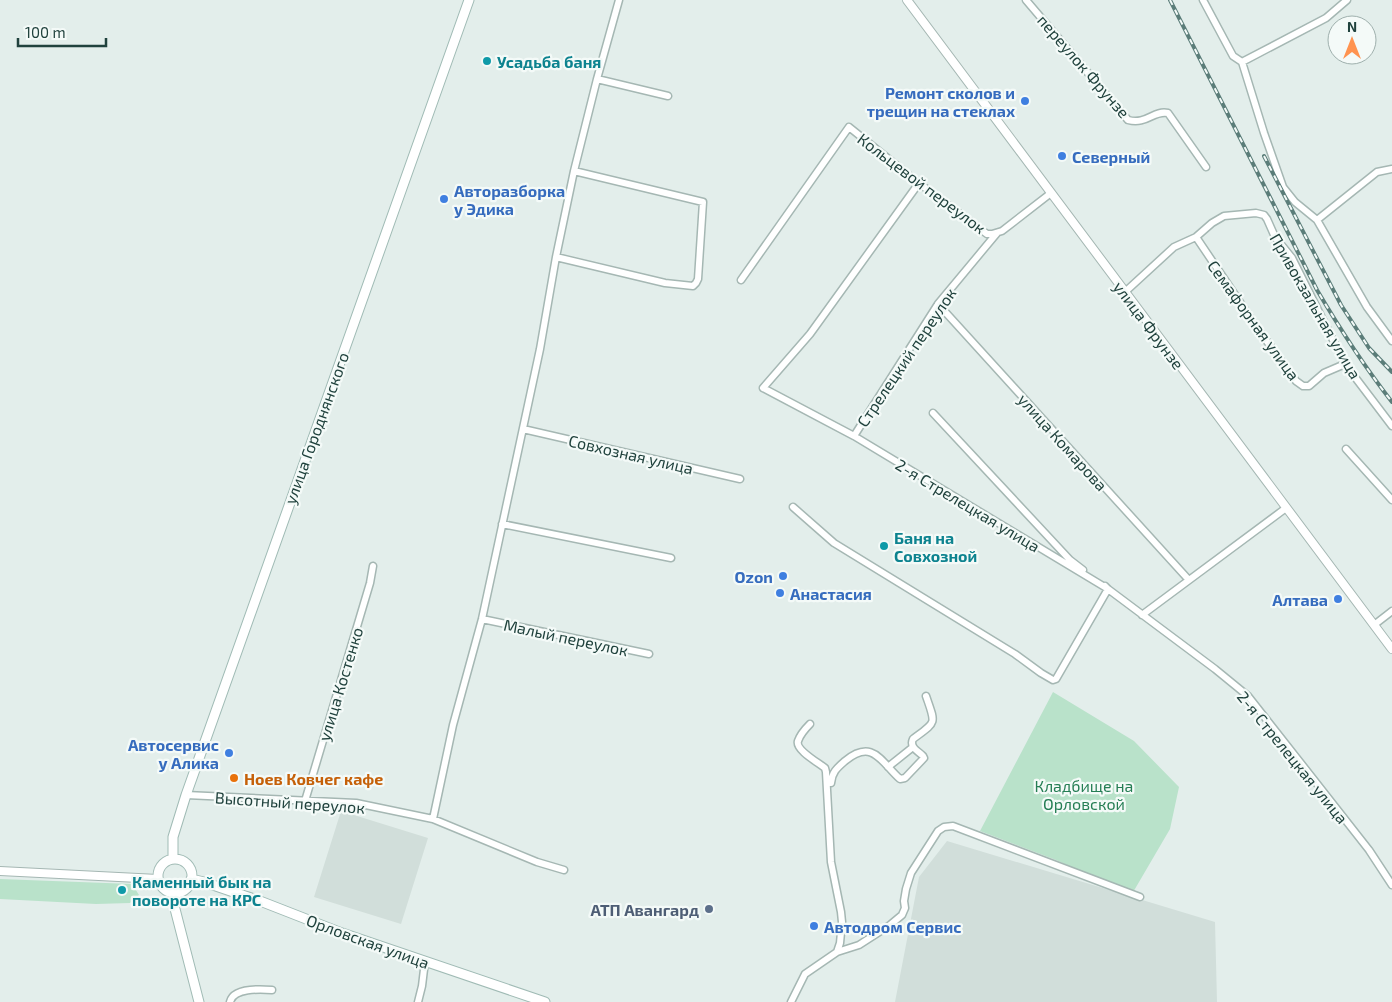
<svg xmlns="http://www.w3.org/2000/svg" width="1392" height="1002" viewBox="0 0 1392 1002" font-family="'Exo 2',sans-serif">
	<rect width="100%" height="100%" fill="#e3eeeb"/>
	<path fill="#d1deda" d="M 341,811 L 428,838 L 401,924 L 314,897 Z
		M 947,841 L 1215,922 L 1217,1002 L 895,1002 L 919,877 Z"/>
	<path fill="#b9e2ca" d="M 1053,692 L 1134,741 L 1179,787 L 1170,829 L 1132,894 L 1056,860 L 980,831 Z
		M 0,879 L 132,884 L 139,895 L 130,903 L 96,904 L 0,899 Z"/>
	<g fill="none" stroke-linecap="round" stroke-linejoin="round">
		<g stroke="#a5b7b3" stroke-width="9">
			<path id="minor" d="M 1026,0 L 1128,120 C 1147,125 1153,110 1168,113 L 1206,167
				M 1203,0 L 1233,56 L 1242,62 L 1264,133 L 1283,187 L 1295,202 L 1317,220 L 1367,307 L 1392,341
				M 1242,62 L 1326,18 L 1347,0
				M 597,79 L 668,96
				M 919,183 L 810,334 L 763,388 L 854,436 L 1108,589 L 1215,669 L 1248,696 L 1369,850 L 1392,885
				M 1317,220 L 1377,172 L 1392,169
				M 1196,237 L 1258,329 L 1296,381 L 1303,386 L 1309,386 L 1324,373 L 1345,364
				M 556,257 L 665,283 L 693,286 L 696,283 L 698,279 L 703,202 L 574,171
				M 741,280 L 849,127 L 916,181 L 987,234 L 992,234 L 1002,231 L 1051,193
				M 1125,292 L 1174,247 L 1196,237 L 1212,223 L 1224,216 L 1256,213 L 1264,215 L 1267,219 L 1275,237 L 1292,258 L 1345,364 L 1392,426
				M 938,304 L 1188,579
				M 933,413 L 1070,560 L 1083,570
				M 523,429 L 740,479
				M 854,436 L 938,304 L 997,233
				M 1346,449 L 1392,500
				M 793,507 L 834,543 L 1015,654 L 1041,673 L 1053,680 L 1056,679 L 1108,589 L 1105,586
				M 502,524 L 671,558
				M 1142,615 L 1286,508
				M 482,619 L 649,654
				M 1374,625 L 1392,611
				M 888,767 L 913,747
				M 831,783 C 832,772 837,768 845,761 C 873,738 881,762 900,779 L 905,778 L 924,758 L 923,756 C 918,751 909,747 913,739 C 937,721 936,725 926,696
				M 186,795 L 356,803 L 433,819 L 537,862 L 564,870
				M 305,801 L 370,583 L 373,566
				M 433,819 L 453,725 L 482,619 L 540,349 L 556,257 L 574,171 L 597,79 L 619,0
				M 837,952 L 859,945 L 890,925 L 902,915 L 905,908 L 904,901 L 906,889 L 911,873 L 938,831 L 944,827 L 953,826 L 1140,897
				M 230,1002 C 233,988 260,989 272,990
				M 418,1002 L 422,986 L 425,961
				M 791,1002 L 805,974 L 837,952 L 840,943 L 842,922 L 841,912 L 831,862 L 826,772 L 825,768 C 819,763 795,750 798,741 C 800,735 806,728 810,724"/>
		</g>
		<g stroke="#a5b7b3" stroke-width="10">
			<path id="tertiary" d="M 907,0 L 1392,649
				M 0,871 L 158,879"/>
		</g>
		<g stroke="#a0bbb5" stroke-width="11">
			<path id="secondary" d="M 173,859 L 173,837 L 186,795 L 469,0
				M158 876a17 17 0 1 1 34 0a17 17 0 1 1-34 0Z
				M 191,879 L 204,882 L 260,901 L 342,933 L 545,1002
				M 173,892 L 174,905 L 199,1002"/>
		</g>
		<use href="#minor" stroke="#fff" stroke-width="6"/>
		<use href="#tertiary" stroke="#fff" stroke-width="8"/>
		<use href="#secondary" stroke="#fff" stroke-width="9"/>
		<g stroke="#5b7d79" stroke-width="4">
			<path id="rail" d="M 1170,0 L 1317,290 C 1340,329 1364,366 1392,402
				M 1264,156 L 1341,305 L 1369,348 L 1392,372"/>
		</g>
		<use href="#rail" stroke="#f4faf8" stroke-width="2" stroke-dasharray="5.5" stroke-linecap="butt"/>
	</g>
	<g fill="#0f9aa8" stroke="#f4faf8" stroke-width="2">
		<circle cx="487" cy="61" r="5"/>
		<circle cx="884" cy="546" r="5"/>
		<circle cx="122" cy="890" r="5"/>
	</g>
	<g fill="#3f7fe0" stroke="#f4faf8" stroke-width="2">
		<circle cx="1025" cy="101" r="5"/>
		<circle cx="1062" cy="156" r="5"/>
		<circle cx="444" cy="199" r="5"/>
		<circle cx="783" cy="576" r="5"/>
		<circle cx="780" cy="593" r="5"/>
		<circle cx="1338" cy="599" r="5"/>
		<circle cx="229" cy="753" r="5"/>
		<circle cx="814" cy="926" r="5"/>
	</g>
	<circle fill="#e8710a" stroke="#f4faf8" stroke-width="2" cx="234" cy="778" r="5"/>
	<circle fill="#5c6f8a" stroke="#f4faf8" stroke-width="2" cx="709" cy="909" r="5"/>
	<g text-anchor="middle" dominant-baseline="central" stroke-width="4.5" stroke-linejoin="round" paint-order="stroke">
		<g font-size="16" font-weight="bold" fill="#0d838f" stroke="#f4faf8" text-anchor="start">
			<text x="497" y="61">Усадьба баня</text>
			<text x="894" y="537">Баня на<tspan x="894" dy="18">Совхозной</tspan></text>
			<text x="132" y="881">Каменный бык на<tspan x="132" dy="18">повороте на КРС</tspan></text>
		</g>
		<g font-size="16" fill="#20423d" stroke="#f4faf8">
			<text transform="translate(1084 66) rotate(49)">переулок Фрунзе</text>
			<text transform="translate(922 183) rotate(37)">Кольцевой переулок</text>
			<text transform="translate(1316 306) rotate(60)">Привокзальная улица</text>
			<text transform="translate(1254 320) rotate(54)">Семафорная улица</text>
			<text transform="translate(1149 325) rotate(53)">улица Фрунзе</text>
			<text transform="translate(906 357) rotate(-56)">Стрелецкий переулок</text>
			<text transform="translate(316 428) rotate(-70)">улица Городнянского</text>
			<text transform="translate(1063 442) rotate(48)">улица Комарова</text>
			<text transform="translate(631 454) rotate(13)">Совхозная улица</text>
			<text transform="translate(968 505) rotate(31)">2-я Стрелецкая улица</text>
			<text transform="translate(566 637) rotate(12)">Малый переулок</text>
			<text transform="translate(340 684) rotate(-73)">улица Костенко</text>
			<text transform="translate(1293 757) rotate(51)">2-я Стрелецкая улица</text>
			<text transform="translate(290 802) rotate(4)">Высотный переулок</text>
			<text transform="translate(368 941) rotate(20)">Орловская улица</text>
		</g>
		<g font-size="16" font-weight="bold" fill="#366cbe" stroke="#f4faf8" text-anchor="end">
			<text x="1015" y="92">Ремонт сколов и<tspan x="1015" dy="18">трещин на стеклах</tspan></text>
			<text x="1072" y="156" text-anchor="start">Северный</text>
			<text x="454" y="190" text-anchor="start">Авторазборка<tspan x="454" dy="18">у Эдика</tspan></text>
			<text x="773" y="576">Ozon</text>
			<text x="790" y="593" text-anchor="start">Анастасия</text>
			<text x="1328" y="599">Алтава</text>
			<text x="219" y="744">Автосервис<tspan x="219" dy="18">у Алика</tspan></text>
			<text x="824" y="926" text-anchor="start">Автодром Сервис</text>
		</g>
		<g font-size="16" font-weight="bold" fill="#c56008" stroke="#f4faf8" text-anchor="start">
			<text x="244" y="778">Ноев Ковчег кафе</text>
		</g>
		<g font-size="16" fill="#257e54" stroke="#f4faf8">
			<text x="1084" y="785">Кладбище на<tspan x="1084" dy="18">Орловской</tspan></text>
		</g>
		<g font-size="16" font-weight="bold" fill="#4e5e75" stroke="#f4faf8" text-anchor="end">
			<text x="699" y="909">АТП Авангард</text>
		</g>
	</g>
	<g transform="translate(1352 40)"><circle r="24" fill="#f4faf8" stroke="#9fb0ad"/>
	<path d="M0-4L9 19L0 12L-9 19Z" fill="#ff9350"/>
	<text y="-8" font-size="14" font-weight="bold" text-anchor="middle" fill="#20423d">N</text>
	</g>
	<path d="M18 38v8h88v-8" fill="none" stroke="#20423d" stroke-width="2.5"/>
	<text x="25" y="38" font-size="15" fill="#20423d" stroke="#f4faf8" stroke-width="4" paint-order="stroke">100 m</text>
</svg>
